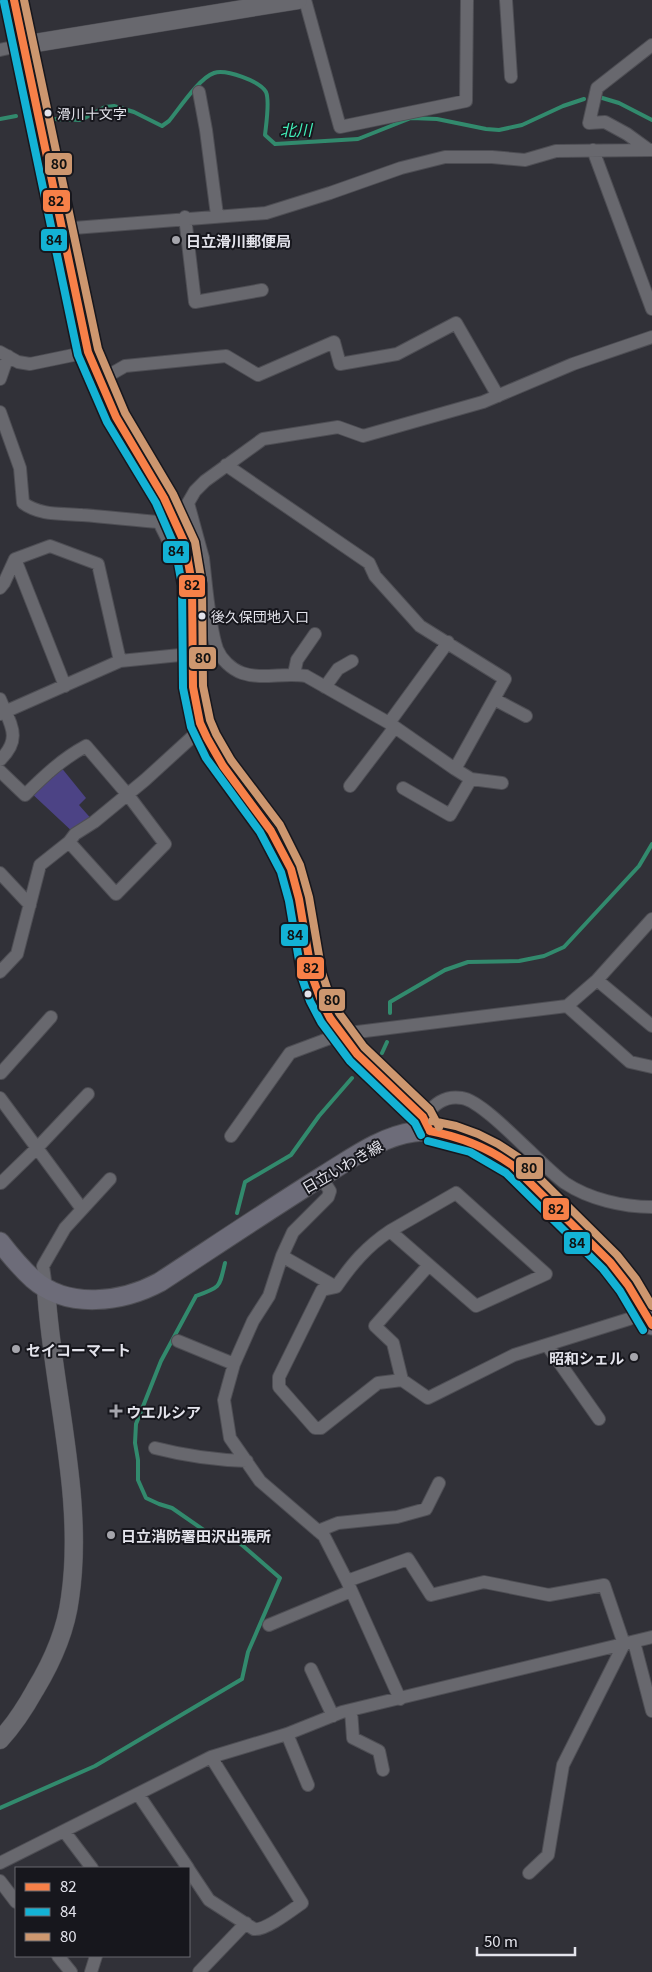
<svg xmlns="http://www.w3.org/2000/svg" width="652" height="1972" viewBox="0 0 652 1972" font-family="Georgia,'Noto Sans JP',serif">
	<rect width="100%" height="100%" fill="#313138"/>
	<path fill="#4c4385" d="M 60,766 L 86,798 L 79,805 L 94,822 L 75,834 L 29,791 Z"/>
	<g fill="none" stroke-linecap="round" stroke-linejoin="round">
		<path stroke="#328a6d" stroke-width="4" d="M 599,97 L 619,103 L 652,120
			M 0,119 L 16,116
			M 52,119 L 81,120 L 105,107 L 114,106 L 134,112 L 162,126 L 169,121 C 179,109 199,78 214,73 C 226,69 260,81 266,92 C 270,101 266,125 265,135 L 275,144 L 358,139 L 411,118 L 437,119 L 486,129 L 499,130 L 522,125 L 563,106 L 584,99
			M 390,1013 L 390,1002 L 445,970 L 468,962 L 519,961 L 544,956 L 564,947 L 639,866 L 652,844
			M 382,1053 L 387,1042
			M 237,1213 L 245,1182 L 291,1155 L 319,1116 L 352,1078
			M 0,1808 L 95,1766 L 242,1679 L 248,1652 L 280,1578 L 235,1539 L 225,1534 L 208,1533 L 172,1508 L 159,1504 L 146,1498 L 138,1480 L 138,1460 L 135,1443 L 136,1424 L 161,1361 L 196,1296 C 221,1287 219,1288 225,1263"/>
		<g stroke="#4e4e54" stroke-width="14">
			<path id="street" d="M 305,0 L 340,127 L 466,101 L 467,0
				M 506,0 L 511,77
				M 0,50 L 23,45
				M 199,92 L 206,130 L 217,215
				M 593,150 L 652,309
				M 649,150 L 627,134 L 605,122 L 589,123 L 597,88 L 652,45
				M 185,217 L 195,302 L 262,290
				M 61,229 L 266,213 L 330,193 L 401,168 L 445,157 L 492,157 L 525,160 L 556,151 L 652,150
				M 0,352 L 18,362 L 30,364 L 88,352
				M 0,379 L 8,356
				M 99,381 L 125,366 L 226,356 L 258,375 L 334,342 L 340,364 L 397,354 L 456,323 L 498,396
				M 0,412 L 20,468 L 23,503 C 41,516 62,513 82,515 C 108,517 134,520 159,522 L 168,540 L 181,533
				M 203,558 C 206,584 209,626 217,649 C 221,659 231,669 242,673 C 262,680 285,672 306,676 L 389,723 L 455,769 L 505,679 L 420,626 L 375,576 L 369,563 L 226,465
				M 196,561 L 203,558 L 188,503 L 195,491 L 205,481 L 263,439 L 338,427 L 363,436 L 483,402 L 573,364 L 652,337
				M 0,588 L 4,583 L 15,559
				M 294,674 L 297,660 L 315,634
				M 65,686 L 15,559 L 50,546 L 98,564 L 120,661
				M 325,687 L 338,669 L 352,661
				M 0,699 C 10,724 23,738 0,760
				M 494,699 L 526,716
				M 0,714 L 120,661 L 190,654
				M 389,723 L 448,642
				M 455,769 L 471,779 L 502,783
				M 0,771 L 25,795 C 44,776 62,759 86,746 L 128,795 L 165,844 L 116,894 L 69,842 L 40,865 L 17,954 L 0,972
				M 350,786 L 395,727
				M 403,788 L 450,815 L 471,779
				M 69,842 L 75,834 L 94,822 L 145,780 L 202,728
				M 0,873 L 30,905
				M 597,980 L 652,1026
				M 567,1006 L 630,1062 L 652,1067
				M 1,1073 L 51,1017
				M 0,1098 L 82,1209
				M 423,1117 C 434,1105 444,1095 462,1098 C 485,1101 541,1166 565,1183 C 589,1199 623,1207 652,1207
				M 231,1136 L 290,1053 L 341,1034 L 567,1006 L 597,980 L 652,919
				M 1,1183 L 37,1148 L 88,1094
				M 390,1231 L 456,1193 L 546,1274 L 476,1306 L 390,1231 C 366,1247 352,1264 336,1287 L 282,1256 L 269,1296 L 253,1321 L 234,1364 L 224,1400 L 230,1438 L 260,1481 L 324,1536 L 347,1581 L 400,1699
				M 282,1256 L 293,1232 L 328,1197 L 330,1191 L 321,1177
				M 336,1287 L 322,1290 L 279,1377 L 279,1387 L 315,1428 L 321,1428 L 378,1383 L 402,1380 L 428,1398 L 514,1355 L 629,1319 L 644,1312
				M 46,1288 L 43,1266 L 65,1228 L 110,1179
				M 178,1341 L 234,1364
				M 547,1345 L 599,1419
				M 402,1380 L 393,1343 L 375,1326 L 429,1265
				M 155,1448 C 186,1456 216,1460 247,1461
				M 318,1531 L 338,1523 L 397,1517 L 426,1509 L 439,1483
				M 347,1581 L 408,1559 L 431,1595 L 484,1582 L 549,1595 L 604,1585 L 624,1644 L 563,1765 L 548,1855 L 529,1873
				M 269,1625 L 351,1591
				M 634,1642 L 652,1711
				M 311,1669 L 333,1716
				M 351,1710 L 353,1738 L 379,1751 L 383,1770
				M 287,1734 L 308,1785
				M 138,1794 L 188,1868
				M 64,1831 L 92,1868
				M 0,1863 L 211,1757 L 287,1734 L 342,1712 L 652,1637
				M 189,1870 L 209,1900 L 254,1929 C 265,1931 292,1910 302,1903 L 211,1757
				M 0,1881 L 16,1902
				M 58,1956 L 71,1972
				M 91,1972 L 96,1956
				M 199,1972 L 246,1923"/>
		</g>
		<g stroke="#4e4e54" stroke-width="19">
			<path id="secondary" d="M 14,0 L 88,352 C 98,377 108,403 121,426 C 143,464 171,502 185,544 C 202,597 184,654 196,707 C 205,752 237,782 262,817 C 271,829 278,842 284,854 C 304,893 302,936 312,976 C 328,1037 379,1075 423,1117 L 430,1131
				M 23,45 L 298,0
				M 0,1740 C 14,1725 25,1708 35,1690 C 52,1662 66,1630 70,1598 C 85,1497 52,1389 46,1288"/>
		</g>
		<g stroke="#4e4e54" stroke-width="21">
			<path id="primary" d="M 0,1242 C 10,1255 21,1268 33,1279 C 68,1310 123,1302 160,1282 C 215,1246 270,1209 326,1174 C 352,1158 382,1136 414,1132 C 450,1128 484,1144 512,1165 L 610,1262 L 628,1285 L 652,1325"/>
		</g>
		<use href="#street" stroke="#68686e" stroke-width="12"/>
		<use href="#secondary" stroke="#68686e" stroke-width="18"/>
		<use href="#primary" stroke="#6d6c79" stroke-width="19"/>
		<g stroke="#17171d" stroke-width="11">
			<path id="bus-1" d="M 14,0 L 88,352 L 116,417 L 164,498 L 185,544 L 192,584 L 193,687 L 200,723 L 207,738 L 223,766 L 271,831 L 291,869 L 299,899 L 312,976 L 320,998 L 330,1018 L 357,1054 L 423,1117 L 430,1131
				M 430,1131 C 461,1137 487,1147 512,1165 L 610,1262 L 628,1285 L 652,1325"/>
		</g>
		<g stroke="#17171d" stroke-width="11">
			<path id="bus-2" d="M 4,2 L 78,355 L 107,422 L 156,503 L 175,547 L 182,585 L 183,688 L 191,727 L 206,758 L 260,832 L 281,872 L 289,901 L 302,978 L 310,1001 L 321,1022 L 350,1061 L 415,1123 L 421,1135
				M 428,1141 L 470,1152 L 506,1173 L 603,1269 L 620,1291 L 643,1330"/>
		</g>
		<g stroke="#17171d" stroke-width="11">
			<path id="bus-3" d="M 24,0 L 98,349 L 125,413 L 173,494 L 195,542 L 202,584 L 203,686 L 210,720 L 216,734 L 231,760 L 280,825 L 300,865 L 309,897 L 322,973 L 329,994 L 339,1013 L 364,1047 L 430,1110 L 439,1127
				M 432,1121 L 456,1126 L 478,1134 L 498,1144 L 518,1157 L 617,1255 L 636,1279 L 652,1306"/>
		</g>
		<use href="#bus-1" stroke="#f78048" stroke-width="8"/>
		<use href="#bus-2" stroke="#13b2d5" stroke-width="8"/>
		<use href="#bus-3" stroke="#cd976f" stroke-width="8"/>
	</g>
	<g fill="#e3e3eb" stroke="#17171d" stroke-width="2">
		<circle cx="48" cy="113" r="4.5"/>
		<circle cx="202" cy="616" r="4.5"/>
		<circle cx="308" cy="994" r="4.5"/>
	</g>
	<g fill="#a5a5ac" stroke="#17171d" stroke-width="2">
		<circle cx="176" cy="240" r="5"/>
		<circle cx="16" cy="1349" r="5"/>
		<circle cx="634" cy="1357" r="5"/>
		<path d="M113.5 1403.5h5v5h5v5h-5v5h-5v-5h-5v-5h5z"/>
		<circle cx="111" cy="1535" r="5"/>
	</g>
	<g text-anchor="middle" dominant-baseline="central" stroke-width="4" stroke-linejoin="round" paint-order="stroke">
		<g font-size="14" fill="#e3e3eb" stroke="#17171d" text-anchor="start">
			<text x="57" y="113">滑川十文字</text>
			<text x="211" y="616">後久保団地入口</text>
		</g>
		<g font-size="15" font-weight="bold" fill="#e3e3eb" stroke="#17171d" text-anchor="start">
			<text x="186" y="240">日立滑川郵便局</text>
			<text x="26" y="1349">セイコーマート</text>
			<text x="624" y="1357" text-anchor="end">昭和シェル</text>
			<text x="126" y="1411">ウエルシア</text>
			<text x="121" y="1535">日立消防署田沢出張所</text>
		</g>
		<g font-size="15" fill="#e3e3eb" stroke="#17171d">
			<text transform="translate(342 1166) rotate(-30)">日立いわき線</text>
		</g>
		<g font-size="16" font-style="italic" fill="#41efb8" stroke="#17171d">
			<text transform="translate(296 129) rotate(-1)">北川</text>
		</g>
	</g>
	<g stroke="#17171d" stroke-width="2">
		<rect x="44" y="152" width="29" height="24" rx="5" fill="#cd976f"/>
		<rect x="42" y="189" width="29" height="24" rx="5" fill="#f78048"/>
		<rect x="40" y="228" width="28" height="24" rx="5" fill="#13b2d5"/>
		<rect x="162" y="540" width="28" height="24" rx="5" fill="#13b2d5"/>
		<rect x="178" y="574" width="28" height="24" rx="5" fill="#f78048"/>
		<rect x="188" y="646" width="29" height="24" rx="5" fill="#cd976f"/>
		<rect x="280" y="923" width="29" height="24" rx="5" fill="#13b2d5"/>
		<rect x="296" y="956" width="29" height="24" rx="5" fill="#f78048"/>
		<rect x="318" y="988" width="28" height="24" rx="5" fill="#cd976f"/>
		<rect x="515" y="1156" width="29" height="24" rx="5" fill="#cd976f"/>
		<rect x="542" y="1197" width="28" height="24" rx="5" fill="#f78048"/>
		<rect x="563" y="1231" width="28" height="24" rx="5" fill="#13b2d5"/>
	</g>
	<g font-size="14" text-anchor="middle" font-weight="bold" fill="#111">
		<text x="59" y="169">80</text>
		<text x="56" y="206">82</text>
		<text x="54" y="245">84</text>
		<text x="176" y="556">84</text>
		<text x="192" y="590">82</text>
		<text x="203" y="663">80</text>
		<text x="295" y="940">84</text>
		<text x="311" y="973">82</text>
		<text x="332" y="1005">80</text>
		<text x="529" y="1173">80</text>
		<text x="556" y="1214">82</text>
		<text x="577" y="1248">84</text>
	</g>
	<rect x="15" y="1867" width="175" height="90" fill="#17171d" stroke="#69696f"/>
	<rect x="25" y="1883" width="25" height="8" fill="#f78048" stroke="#69696f"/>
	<text x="60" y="1892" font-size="15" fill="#e3e3eb">82</text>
	<rect x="25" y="1908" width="25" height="8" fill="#13b2d5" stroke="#69696f"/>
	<text x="60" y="1917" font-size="15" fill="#e3e3eb">84</text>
	<rect x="25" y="1933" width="25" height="8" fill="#cd976f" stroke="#69696f"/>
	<text x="60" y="1942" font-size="15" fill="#e3e3eb">80</text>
	<path d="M477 1947v8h98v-8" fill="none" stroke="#e3e3eb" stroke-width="2.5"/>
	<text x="484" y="1947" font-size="15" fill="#e3e3eb" stroke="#17171d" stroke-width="4" paint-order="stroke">50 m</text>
</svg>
